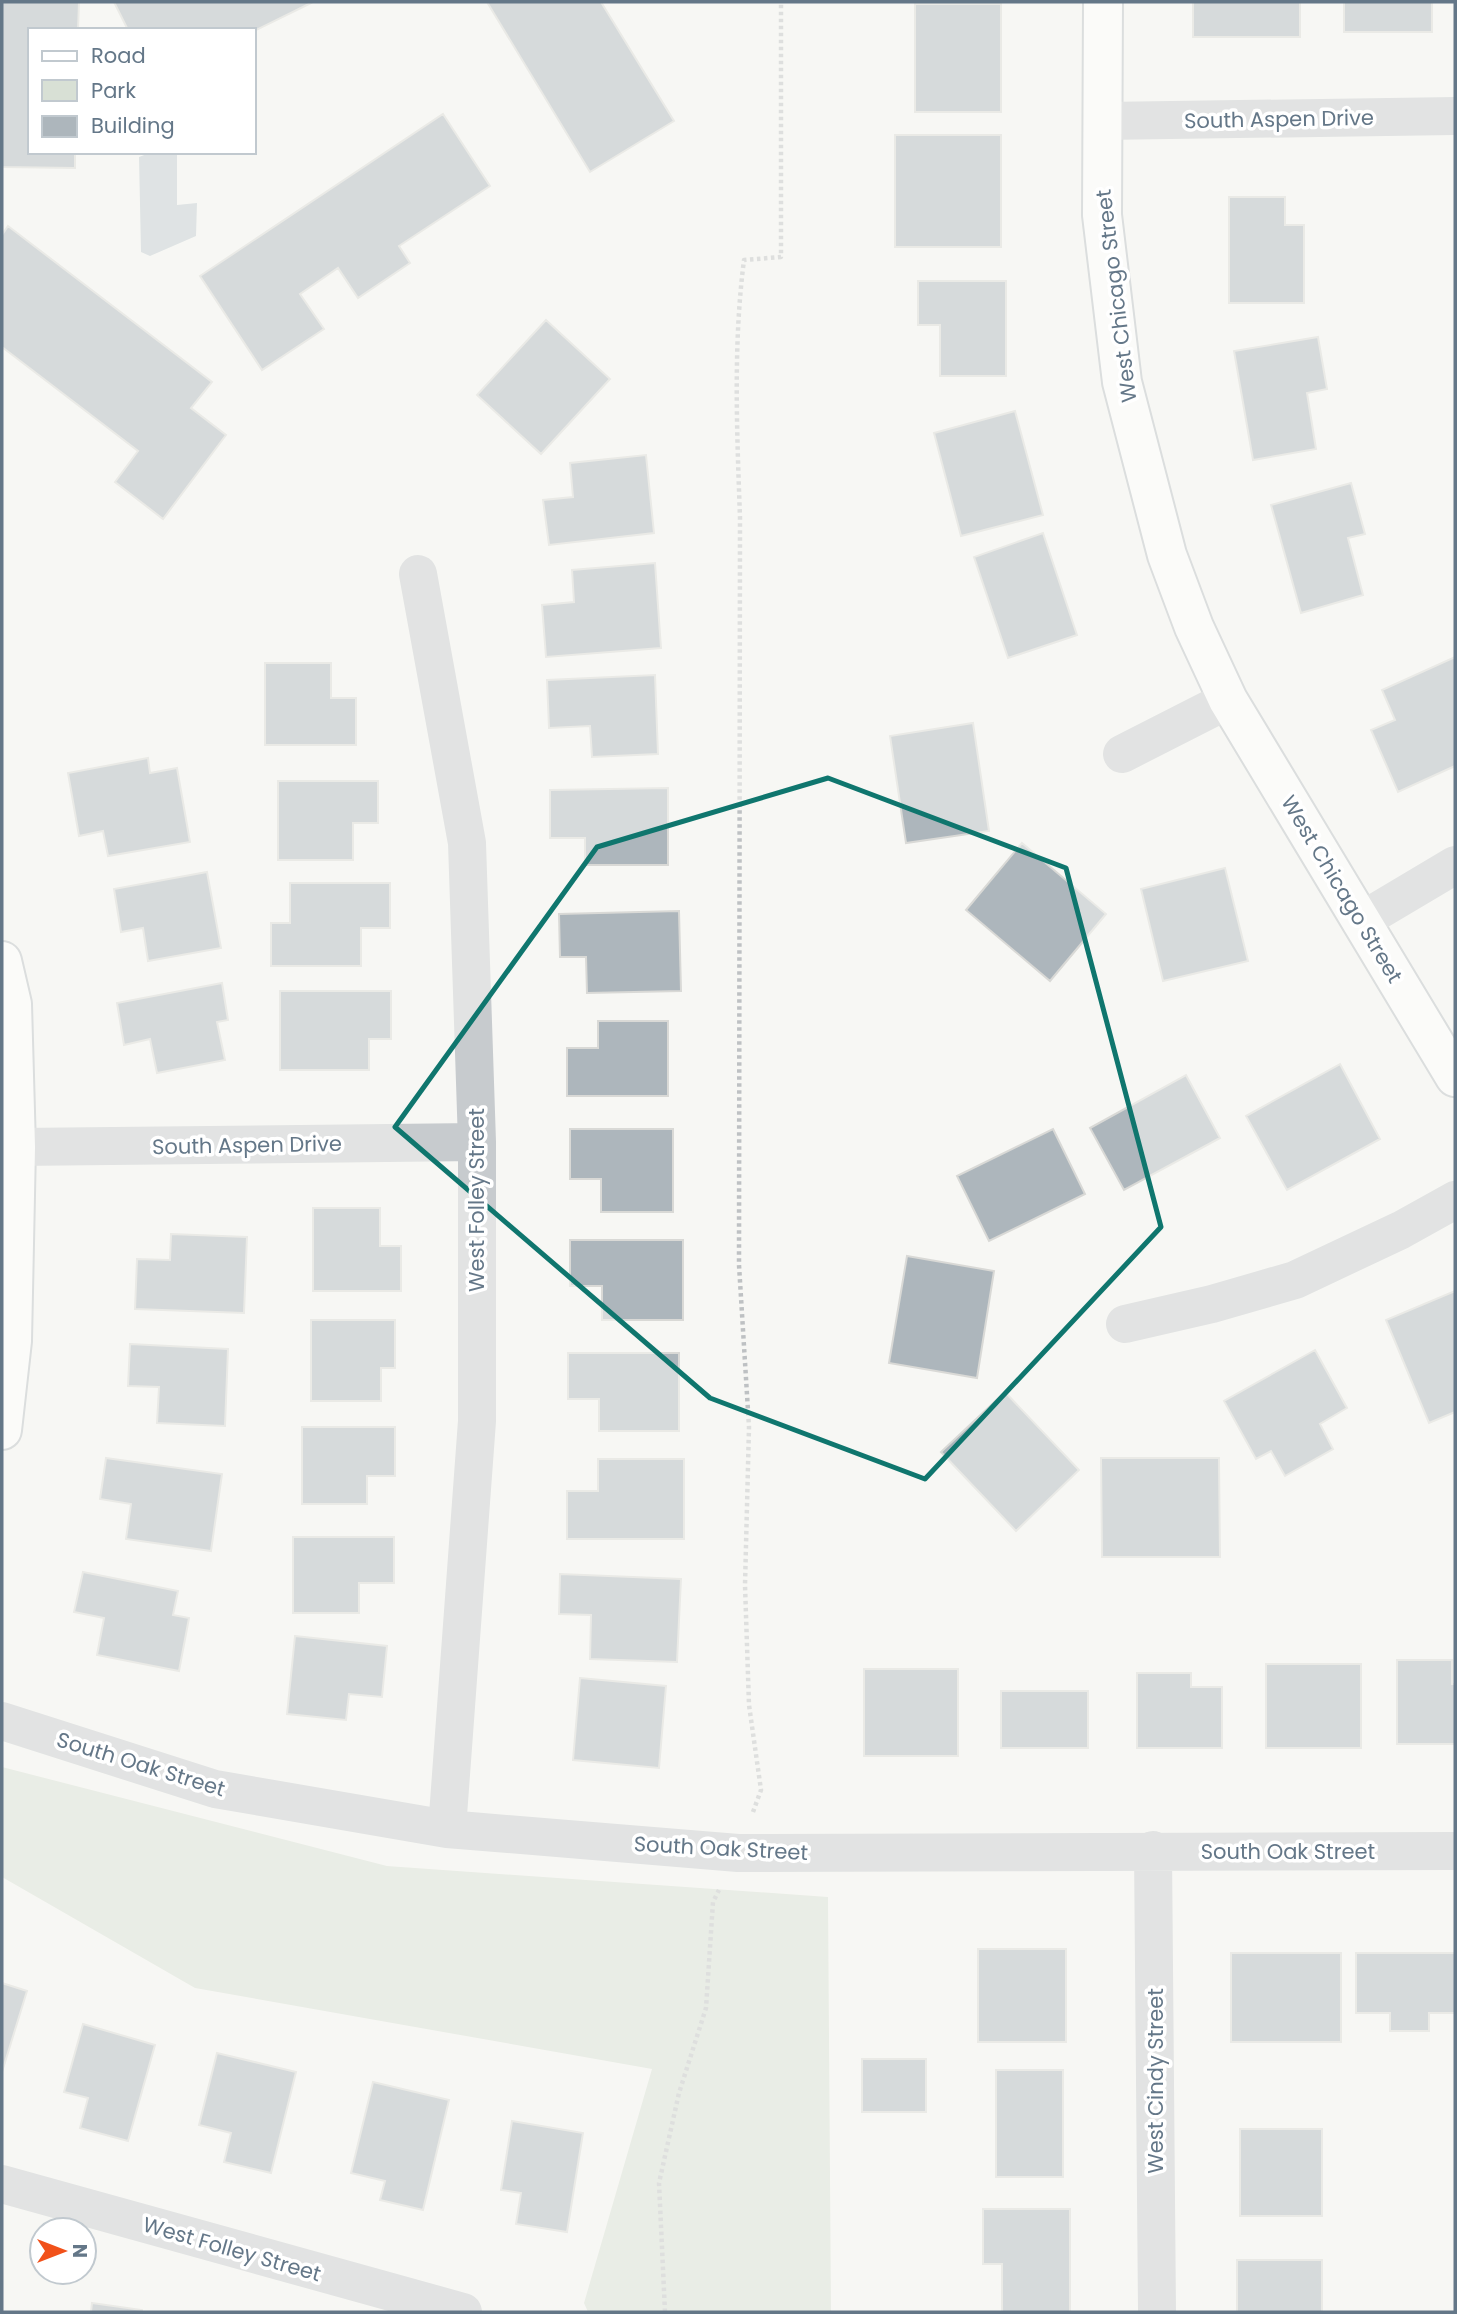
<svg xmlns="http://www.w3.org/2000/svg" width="1457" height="2314" viewBox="0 0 1457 2314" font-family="Poppins,sans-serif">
	<rect width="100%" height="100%" fill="#f7f7f4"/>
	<path fill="#d8e0d5" d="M 2,1767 L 387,1866 L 828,1897 L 831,2312 L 588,2312 L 584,2303 L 652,2069 L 195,1988 L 2,1877 Z"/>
	<path fill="#c0cbd0" d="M 152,152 L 177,152 L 177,205 L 197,203 L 196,236 L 150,256 L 141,252 L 139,157 Z"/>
	<path fill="#adb6bc" stroke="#d9d9d6" stroke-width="2" d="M 2,2 L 79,2 L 78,30 L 30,30 L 30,152 L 75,152 L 75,168 L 2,167 Z
		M 114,2 L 313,2 L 254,31 L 128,30 Z
		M 487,2 L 601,2 L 674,121 L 590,172 Z
		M 1193,2 L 1300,2 L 1300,37 L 1193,37 Z
		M 1344,2 L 1432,2 L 1432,32 L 1344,32 Z
		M 915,4 L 1001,4 L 1001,112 L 915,112 Z
		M 443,114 L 490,186 L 399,246 L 410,263 L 358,298 L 338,268 L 300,294 L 324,329 L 262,370 L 200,276 Z
		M 895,135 L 1001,135 L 1001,247 L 895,247 Z
		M 1229,197 L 1285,197 L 1285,225 L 1304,225 L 1304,303 L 1229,303 Z
		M 8,226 L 212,382 L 191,408 L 226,435 L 163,519 L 115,482 L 138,451 L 2,347 L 2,235 Z
		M 918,281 L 1006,281 L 1006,376 L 940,376 L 940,325 L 918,325 Z
		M 546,320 L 610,379 L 541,454 L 477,395 Z
		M 1318,337 L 1327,389 L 1307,393 L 1316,449 L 1253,460 L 1234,351 Z
		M 1015,411 L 1043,515 L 961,536 L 934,433 Z
		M 646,455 L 654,533 L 549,545 L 543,500 L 573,497 L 570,463 Z
		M 1351,483 L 1365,534 L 1348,538 L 1363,595 L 1301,613 L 1271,505 Z
		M 1043,533 L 1077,635 L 1008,658 L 974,557 Z
		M 655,563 L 661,648 L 546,657 L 542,605 L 574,602 L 572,570 Z
		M 1455,657 L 1455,766 L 1398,792 L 1371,730 L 1395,720 L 1382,690 Z
		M 265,663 L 331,663 L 331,698 L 356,698 L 356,745 L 265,745 Z
		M 655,675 L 658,754 L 592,757 L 590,726 L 549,728 L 547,680 Z
		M 973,723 L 989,831 L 906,843 L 890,736 Z
		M 148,758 L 150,773 L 177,768 L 190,842 L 108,856 L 103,831 L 79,836 L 68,773 Z
		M 278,781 L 378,781 L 378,823 L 353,823 L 353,860 L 278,860 Z
		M 668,788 L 668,865 L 585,865 L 585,838 L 550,838 L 550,790 Z
		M 1022,843 L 1106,914 L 1050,981 L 966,910 Z
		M 1225,868 L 1248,961 L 1163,981 L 1141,889 Z
		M 207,872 L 221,948 L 148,961 L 143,928 L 121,932 L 114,889 Z
		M 290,883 L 390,883 L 390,928 L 361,928 L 361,966 L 271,966 L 271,923 L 290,923 Z
		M 679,911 L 681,991 L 587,993 L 586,957 L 560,957 L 559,914 Z
		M 222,983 L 228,1020 L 217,1022 L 225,1060 L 157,1073 L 150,1039 L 124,1045 L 117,1003 Z
		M 280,991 L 391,991 L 391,1039 L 369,1039 L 369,1070 L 280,1070 Z
		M 598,1021 L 668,1021 L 668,1096 L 567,1096 L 567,1048 L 598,1048 Z
		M 1340,1064 L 1380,1139 L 1287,1190 L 1246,1116 Z
		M 1186,1075 L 1220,1138 L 1124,1190 L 1090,1128 Z
		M 570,1129 L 673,1129 L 673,1212 L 601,1212 L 601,1179 L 570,1179 Z
		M 1053,1129 L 1085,1194 L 989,1241 L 957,1176 Z
		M 313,1208 L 380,1208 L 380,1246 L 401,1246 L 401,1291 L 313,1291 Z
		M 171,1234 L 247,1237 L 244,1313 L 135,1309 L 137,1259 L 170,1260 Z
		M 570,1240 L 683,1240 L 683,1320 L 602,1320 L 602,1286 L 570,1286 Z
		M 907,1256 L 994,1271 L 977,1378 L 889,1363 Z
		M 1455,1291 L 1455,1412 L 1429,1423 L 1386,1320 Z
		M 311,1320 L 395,1320 L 395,1368 L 381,1368 L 381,1401 L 311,1401 Z
		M 130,1344 L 228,1349 L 225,1426 L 157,1423 L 159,1387 L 128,1386 Z
		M 1315,1350 L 1347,1408 L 1320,1424 L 1333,1449 L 1285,1476 L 1271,1451 L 1256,1459 L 1224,1401 Z
		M 568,1353 L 679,1353 L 679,1431 L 599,1431 L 599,1399 L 568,1399 Z
		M 1005,1392 L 1079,1470 L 1016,1531 L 941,1452 Z
		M 302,1427 L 395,1427 L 395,1476 L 367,1476 L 367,1504 L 302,1504 Z
		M 106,1458 L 222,1474 L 211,1551 L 126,1539 L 131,1504 L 100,1499 Z
		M 1101,1458 L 1219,1458 L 1220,1557 L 1102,1557 Z
		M 598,1459 L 684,1459 L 684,1539 L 567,1539 L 567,1491 L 598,1491 Z
		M 293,1537 L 394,1537 L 394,1583 L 359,1583 L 359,1613 L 293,1613 Z
		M 83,1572 L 178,1591 L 173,1615 L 189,1618 L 179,1671 L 97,1655 L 104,1618 L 74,1612 Z
		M 560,1574 L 681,1579 L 677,1662 L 590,1659 L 591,1615 L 559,1614 Z
		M 295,1636 L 387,1646 L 382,1697 L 349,1694 L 346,1720 L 287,1714 Z
		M 1397,1660 L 1452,1660 L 1452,1684 L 1455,1684 L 1455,1744 L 1397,1744 Z
		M 1266,1664 L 1361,1664 L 1361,1748 L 1266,1748 Z
		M 864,1669 L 958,1669 L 958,1756 L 864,1756 Z
		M 1137,1673 L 1191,1673 L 1191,1687 L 1222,1687 L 1222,1748 L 1137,1748 Z
		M 580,1678 L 666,1686 L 659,1768 L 573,1760 Z
		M 1001,1691 L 1088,1691 L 1088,1748 L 1001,1748 Z
		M 978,1949 L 1066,1949 L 1066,2042 L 978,2042 Z
		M 1231,1953 L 1341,1953 L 1341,2042 L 1231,2042 Z
		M 1356,1953 L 1455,1953 L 1455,2013 L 1429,2013 L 1429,2031 L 1390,2031 L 1390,2013 L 1356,2013 Z
		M 2,1983 L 27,1991 L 2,2072 Z
		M 83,2024 L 155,2045 L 128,2141 L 80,2128 L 88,2098 L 64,2092 Z
		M 217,2053 L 296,2072 L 271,2173 L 224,2162 L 231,2133 L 199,2125 Z
		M 862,2059 L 926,2059 L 926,2112 L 862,2112 Z
		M 996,2070 L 1063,2070 L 1063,2177 L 996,2177 Z
		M 373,2082 L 449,2100 L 423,2210 L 380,2200 L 385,2181 L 351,2173 Z
		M 512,2121 L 583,2133 L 567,2232 L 516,2224 L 521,2193 L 501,2190 Z
		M 1240,2129 L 1322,2129 L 1322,2216 L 1240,2216 Z
		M 983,2209 L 1070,2209 L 1070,2312 L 1002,2312 L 1002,2264 L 983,2264 Z
		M 1237,2260 L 1322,2260 L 1322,2312 L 1237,2312 Z
		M 92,2303 L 142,2310 L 142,2312 L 91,2312 Z"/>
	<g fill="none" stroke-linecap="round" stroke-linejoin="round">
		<g stroke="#b9bec3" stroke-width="42">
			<path id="secondary" d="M 1103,2 L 1102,215 L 1122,382 L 1167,555 L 1194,627 L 1228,700 L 1455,1077
				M 2,961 L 12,1004 L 16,1147 L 12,1341 L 2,1430"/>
		</g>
		<path stroke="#bec1c3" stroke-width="4.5" stroke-dasharray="3.5 3.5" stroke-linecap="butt" d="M 753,1812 L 761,1790 L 749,1705 L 745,1585 L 749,1427 L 739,1265 L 740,518 C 737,432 733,345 744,260 L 781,257 L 781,2
			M 665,2312 L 659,2183 L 679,2093 L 706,2008 L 713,1902 L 719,1890"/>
		<path stroke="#c7cbce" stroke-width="38" d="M 1103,121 L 1455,116
			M 418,574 L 467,843 L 477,1142 L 477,1421 L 447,1829
			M 1122,754 L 1228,700
			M 1361,921 L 1455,865
			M 16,1147 L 477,1142
			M 1125,1324 L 1212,1304 L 1295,1280 L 1401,1230 L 1455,1200
			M 2,1721 L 215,1789 L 447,1829 L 738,1853 L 1455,1851
			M 1153,1850 L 1157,2312
			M 2,2184 L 463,2312"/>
		<use href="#secondary" stroke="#fff" stroke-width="38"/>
	</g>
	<path d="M0 0H1457V2314H0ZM 828,778 L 1066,868 L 1161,1227 L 925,1479 L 710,1398 L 395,1127 L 597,847 Z" fill="#f7f7f4" fill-opacity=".55" fill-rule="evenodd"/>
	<path fill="none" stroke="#0f766e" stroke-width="5" stroke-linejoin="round" d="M 828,778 L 1066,868 L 1161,1227 L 925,1479 L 710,1398 L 395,1127 L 597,847 Z"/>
	<g text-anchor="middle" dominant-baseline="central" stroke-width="7" stroke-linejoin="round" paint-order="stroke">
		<g font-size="21" fill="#647788" stroke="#fff">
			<text transform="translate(1279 119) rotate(-1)">South Aspen Drive</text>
			<text transform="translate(1116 296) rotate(-97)">West Chicago Street</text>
			<text transform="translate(1342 889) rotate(59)">West Chicago Street</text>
			<text transform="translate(247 1145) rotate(-1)">South Aspen Drive</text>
			<text transform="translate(476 1200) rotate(-90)">West Folley Street</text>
			<text transform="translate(141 1764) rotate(17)">South Oak Street</text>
			<text transform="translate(721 1848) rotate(3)">South Oak Street</text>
			<text x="1288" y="1851">South Oak Street</text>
			<text transform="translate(1155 2081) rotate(-90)">West Cindy Street</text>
			<text transform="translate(232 2249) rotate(16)">West Folley Street</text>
		</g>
	</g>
	<rect width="1457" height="2314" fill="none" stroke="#647788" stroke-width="7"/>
	<rect x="28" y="28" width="228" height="126" fill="#ffffff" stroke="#c1c9cf" stroke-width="2"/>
	<rect x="42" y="51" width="35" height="10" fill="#ffffff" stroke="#c1c9cf" stroke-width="2"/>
	<text x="91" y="63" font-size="21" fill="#647788">Road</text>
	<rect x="42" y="80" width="35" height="21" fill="#d8e0d5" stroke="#c1c9cf" stroke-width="2"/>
	<text x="91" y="98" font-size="21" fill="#647788">Park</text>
	<rect x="42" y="116" width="35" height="21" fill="#adb6bc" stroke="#c1c9cf" stroke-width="2"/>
	<text x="91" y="133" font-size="21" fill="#647788">Building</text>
	<g transform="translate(63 2251) rotate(90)"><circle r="33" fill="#ffffff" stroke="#c1c9cf" stroke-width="2"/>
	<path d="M0-5L12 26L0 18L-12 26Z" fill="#f1511a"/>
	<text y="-10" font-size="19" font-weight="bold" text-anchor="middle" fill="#647788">N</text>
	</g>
</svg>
